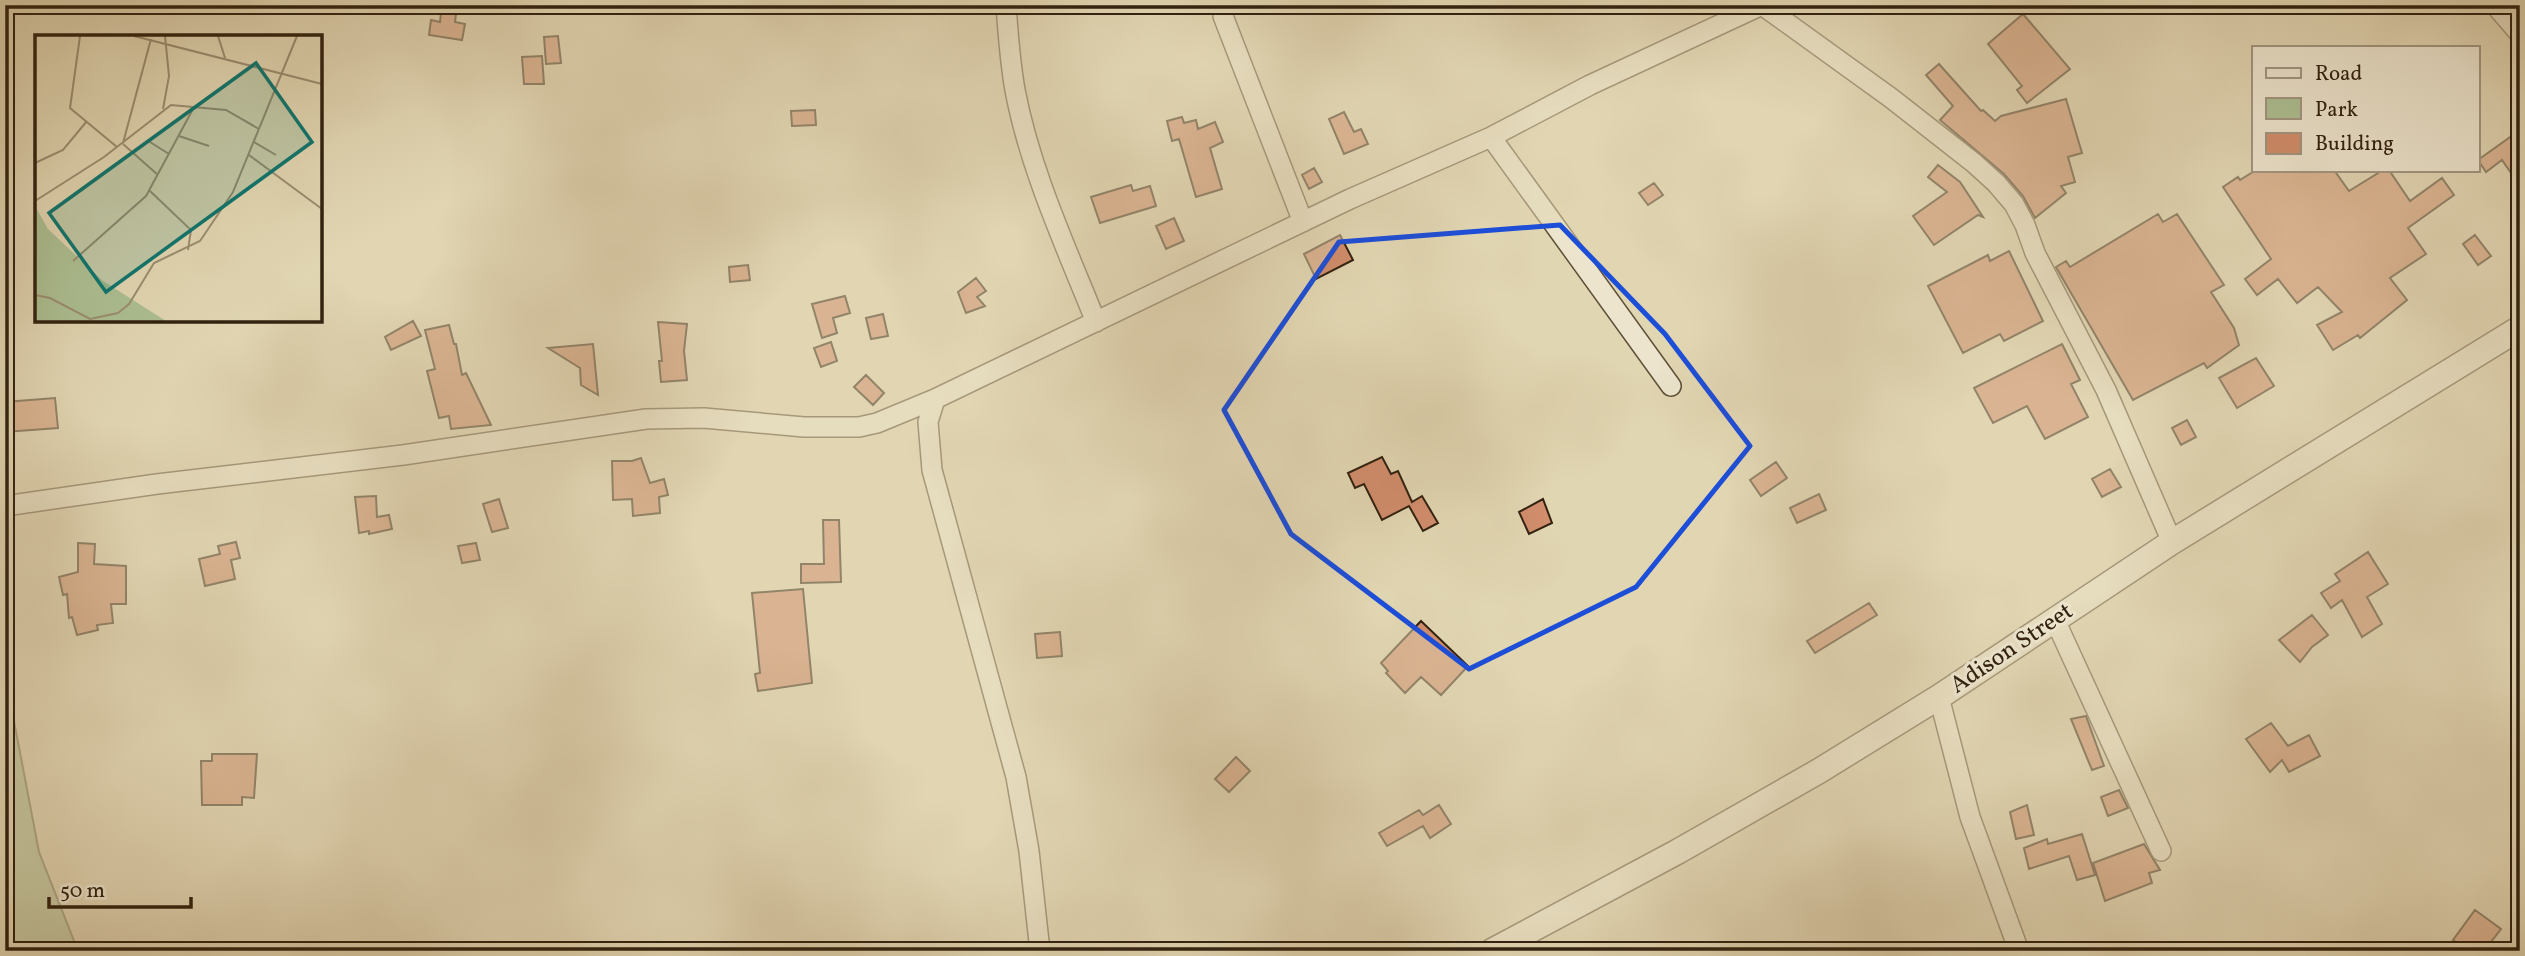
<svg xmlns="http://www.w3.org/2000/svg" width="2525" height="956" viewBox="0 0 2525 956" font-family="Vollkorn,serif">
	<rect width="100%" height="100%" fill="#e1d6b2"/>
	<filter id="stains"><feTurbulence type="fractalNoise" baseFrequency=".00286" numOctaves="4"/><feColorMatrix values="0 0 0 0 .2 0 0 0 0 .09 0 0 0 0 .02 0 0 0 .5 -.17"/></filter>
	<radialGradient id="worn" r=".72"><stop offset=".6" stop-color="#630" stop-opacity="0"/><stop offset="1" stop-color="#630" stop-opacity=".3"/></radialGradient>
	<path fill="#acbf92" stroke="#6f7051" stroke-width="2" d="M 5,674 L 39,852 L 78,951 L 5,951 Z"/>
	<path fill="#d18d6c" stroke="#322210" stroke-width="2" d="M 441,12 L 456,14 L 455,22 L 465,24 L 462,40 L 429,35 L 431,20 L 440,22 Z
		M 2023,14 L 2070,69 L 2027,103 L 2017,90 L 2022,86 L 1988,44 Z
		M 558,36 L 561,63 L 546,64 L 544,37 Z
		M 542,56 L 544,84 L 524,84 L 522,57 Z
		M 1939,64 L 1981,111 L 1983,110 L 1995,121 L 2001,116 L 2066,99 L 2082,153 L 2068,157 L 2075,182 L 2061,186 L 2066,193 L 2035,218 L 2023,196 L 2004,174 L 1940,120 L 1953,106 L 1926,75 Z
		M 815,110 L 816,125 L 792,126 L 791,111 Z
		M 1344,112 L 1354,132 L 1361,129 L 1368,144 L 1344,154 L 1329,119 Z
		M 1182,117 L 1184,123 L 1196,120 L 1198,129 L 1215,122 L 1223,142 L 1210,148 L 1222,189 L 1196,197 L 1179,139 L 1172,141 L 1167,121 Z
		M 2520,130 L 2520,186 L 2502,160 L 2486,172 L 2478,160 Z
		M 1938,165 L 1960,182 L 1983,217 L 1978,215 L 1934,245 L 1913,216 L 1947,192 L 1928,177 Z
		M 1314,168 L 1322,182 L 1309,189 L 1302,175 Z
		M 2256,170 L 2334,170 L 2349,191 L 2383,170 L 2389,170 L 2410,201 L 2442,178 L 2454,195 L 2408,228 L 2426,254 L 2390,278 L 2407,300 L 2360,338 L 2358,335 L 2333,350 L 2317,325 L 2342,312 L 2318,287 L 2297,303 L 2278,279 L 2257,295 L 2245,279 L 2271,259 L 2223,187 L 2238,177 L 2240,180 Z
		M 1654,183 L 1663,195 L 1648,205 L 1639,193 Z
		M 1131,185 L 1133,191 L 1150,186 L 1156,206 L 1100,223 L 1091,197 Z
		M 2158,214 L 2163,222 L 2177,214 L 2224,285 L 2211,292 L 2234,328 L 2239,345 L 2207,368 L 2204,363 L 2133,400 L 2056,267 L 2066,261 L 2070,267 Z
		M 1174,218 L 1184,241 L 1166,249 L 1156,226 Z
		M 1340,235 L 1353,260 L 1316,279 L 1304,254 Z
		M 2475,235 L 2491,256 L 2478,265 L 2463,244 Z
		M 2009,251 L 2043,321 L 2004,341 L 2000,334 L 1963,353 L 1928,286 L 1988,255 L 1990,261 Z
		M 748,265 L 750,280 L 730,282 L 729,267 Z
		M 976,278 L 986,291 L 977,297 L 985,306 L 966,313 L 958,292 Z
		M 845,296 L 850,313 L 833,318 L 837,333 L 822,338 L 812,304 Z
		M 883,314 L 888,336 L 871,339 L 866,318 Z
		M 413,321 L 421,336 L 391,350 L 385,337 Z
		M 658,322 L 687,324 L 684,351 L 687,380 L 661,382 L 659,361 L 662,361 Z
		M 449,325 L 454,344 L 456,344 L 462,375 L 466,373 L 491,425 L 451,429 L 449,416 L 439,418 L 427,371 L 435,369 L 425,330 Z
		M 831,342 L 837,361 L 821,367 L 814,348 Z
		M 593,344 L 598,395 L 581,385 L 580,368 L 548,348 Z
		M 2062,344 L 2080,380 L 2071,384 L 2088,417 L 2045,439 L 2027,406 L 1993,423 L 1974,388 Z
		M 2256,358 L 2274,386 L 2237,408 L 2219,378 Z
		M 866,375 L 884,393 L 873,405 L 854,387 Z
		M 55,398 L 58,428 L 5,432 L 5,402 Z
		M 2187,420 L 2196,437 L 2181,445 L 2172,428 Z
		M 1382,457 L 1391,474 L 1398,471 L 1412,502 L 1422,496 L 1438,523 L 1423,531 L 1409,506 L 1382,520 L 1364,484 L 1355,488 L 1348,473 Z
		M 641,458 L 650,483 L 664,479 L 668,495 L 659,497 L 660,513 L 633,516 L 632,499 L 613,500 L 612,461 L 632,461 Z
		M 1776,462 L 1787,478 L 1761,496 L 1750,480 Z
		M 2110,469 L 2121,487 L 2102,497 L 2092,479 Z
		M 1819,494 L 1826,510 L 1797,523 L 1790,508 Z
		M 376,496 L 377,517 L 389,515 L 392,529 L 369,534 L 369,531 L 359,533 L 355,497 Z
		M 499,499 L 508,528 L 492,532 L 483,504 Z
		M 1543,499 L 1552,523 L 1529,534 L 1519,512 Z
		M 823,520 L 839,520 L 841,582 L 801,583 L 801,564 L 824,564 Z
		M 236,542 L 240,558 L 231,560 L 235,579 L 205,586 L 199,559 L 220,554 L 218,546 Z
		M 78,543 L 95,544 L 94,564 L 126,566 L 126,604 L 111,604 L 113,623 L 97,625 L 98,630 L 77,635 L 72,617 L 69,618 L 67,594 L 63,595 L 59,577 L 78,572 Z
		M 476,543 L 480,560 L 462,563 L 458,546 Z
		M 2368,552 L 2388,584 L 2367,597 L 2382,624 L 2362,637 L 2342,600 L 2331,608 L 2321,593 L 2340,581 L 2335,574 Z
		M 803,589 L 812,683 L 758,691 L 755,674 L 760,673 L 752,593 Z
		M 1869,603 L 1877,615 L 1815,653 L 1807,641 Z
		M 2312,615 L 2328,635 L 2312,647 L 2300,662 L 2279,640 Z
		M 1421,621 L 1468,666 L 1441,695 L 1421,677 L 1405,693 L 1386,673 L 1388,671 L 1381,663 Z
		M 1060,632 L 1062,656 L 1037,658 L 1035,634 Z
		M 2086,716 L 2104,766 L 2092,770 L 2071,719 Z
		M 2271,723 L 2288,746 L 2309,735 L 2320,756 L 2289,772 L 2282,760 L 2270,772 L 2246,739 Z
		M 212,754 L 257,754 L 254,798 L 242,797 L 242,805 L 202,805 L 201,761 L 212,761 Z
		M 1236,757 L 1250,771 L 1229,792 L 1215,779 Z
		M 2119,790 L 2128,808 L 2108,816 L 2101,797 Z
		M 1439,805 L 1451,824 L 1430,838 L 1423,826 L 1387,846 L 1379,833 L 1419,810 L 1423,815 Z
		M 2027,805 L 2034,835 L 2016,839 L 2010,812 Z
		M 2082,834 L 2095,875 L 2077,880 L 2069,856 L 2029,869 L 2024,848 L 2047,839 L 2048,844 Z
		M 2144,844 L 2160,870 L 2149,873 L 2152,883 L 2105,901 L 2093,863 Z
		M 2475,910 L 2501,929 L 2484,951 L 2469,951 L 2453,940 Z"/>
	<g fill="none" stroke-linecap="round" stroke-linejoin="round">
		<g stroke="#5e4f38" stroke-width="22">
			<path id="minor" d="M 1006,5 C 1008,34 1010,62 1015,90 C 1030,170 1066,247 1096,322
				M 2495,5 L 2520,34
				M 1223,16 L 1303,222
				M 1491,137 L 1671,386
				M 935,399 L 928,422 L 932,470 L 1016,777 L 1029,851 L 1040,951
				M 5,506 L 157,484 L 403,455 L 646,419 L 704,418 L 804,427 L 859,427 L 877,423 L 935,399 L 1350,199 L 1491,137 L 1590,85 L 1762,5 L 1891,98 L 1974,163 L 1996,183 L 2014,204 L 2025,225 L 2035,253 L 2106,390 L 2172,542
				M 2055,620 L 2161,851
				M 1939,697 L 1970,817 L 2019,951"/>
		</g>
		<g stroke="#5e4f38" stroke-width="27">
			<path id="tertiary" d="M 1492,951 L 1677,852 L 1819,771 L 1939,697 L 2172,542 L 2520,328"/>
		</g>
		<use href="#minor" stroke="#ece4cd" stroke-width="19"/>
		<use href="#tertiary" stroke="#ece4cd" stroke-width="24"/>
	</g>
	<path d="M0 0H2525V956H0ZM 1560,225 L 1665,334 L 1750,446 L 1636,587 L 1469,669 L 1291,534 L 1224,410 L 1339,242 Z" fill="#e1d6b2" fill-opacity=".55" fill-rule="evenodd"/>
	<path fill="none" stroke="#1d4ed8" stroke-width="5" stroke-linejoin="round" d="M 1560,225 L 1665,334 L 1750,446 L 1636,587 L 1469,669 L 1291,534 L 1224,410 L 1339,242 Z"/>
	<g text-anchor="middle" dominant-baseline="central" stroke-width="6" stroke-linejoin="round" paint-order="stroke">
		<g font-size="24" fill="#322210" stroke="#ece4cd">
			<text transform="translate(2012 649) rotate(-34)">Adison Street</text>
		</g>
	</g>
	<g transform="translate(35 35)">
		<rect width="287" height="287" fill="#e1d6b2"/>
		<path d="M 0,171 L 13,194 L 68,246 L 131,286 L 0,286 Z" fill="#acbf92"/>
		<path fill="none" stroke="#9b8e71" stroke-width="2" d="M 45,1 L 35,73 L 82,112M 99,1 L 287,49M 183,1 L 190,23M 128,74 L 134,41 L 130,1M 144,101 L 174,111M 115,107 L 134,119M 219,107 L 241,120M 88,108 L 116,4M 88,109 L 123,140M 214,120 L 287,174M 0,128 L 28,115 L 52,86M 115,156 L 156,195 L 153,215M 0,166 L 69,122 L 136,70 L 191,75 L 224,94M 38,226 L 111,161 L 158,74M 0,260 L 15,263 L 55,284 L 83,278 L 94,269 L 119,228 L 165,206 L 198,157 L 262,1"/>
		<path fill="#0f766e" fill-opacity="0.15" stroke="#0f766e" stroke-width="3.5" d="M 221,28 L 277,107 L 71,257 L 14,178 Z"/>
		<rect width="287" height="287" fill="none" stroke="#322210" stroke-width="3.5"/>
	</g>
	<rect width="2525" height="956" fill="none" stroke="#e1d6b2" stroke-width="28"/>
	<rect x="7" y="7" width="2511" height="942" fill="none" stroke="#322210" stroke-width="3.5"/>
	<rect x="14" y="14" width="2497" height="928" fill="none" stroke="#322210" stroke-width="2"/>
	<rect x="2252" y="46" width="228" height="126" fill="#ece4cd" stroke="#a29681" stroke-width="2"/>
	<rect x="2266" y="68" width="35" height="10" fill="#ece4cd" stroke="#a29681" stroke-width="2"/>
	<text x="2315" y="80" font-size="21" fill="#322210">Road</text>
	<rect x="2266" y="98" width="35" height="21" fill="#acbf92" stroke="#a29681" stroke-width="2"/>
	<text x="2315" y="116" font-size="21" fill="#322210">Park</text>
	<rect x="2266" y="133" width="35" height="21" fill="#d18d6c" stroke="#a29681" stroke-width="2"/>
	<text x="2315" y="150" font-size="21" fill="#322210">Building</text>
	<path d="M49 897v10h142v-10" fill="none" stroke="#322210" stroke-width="3.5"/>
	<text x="60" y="897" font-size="21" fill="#322210" stroke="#ece4cd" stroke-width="5" paint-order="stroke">50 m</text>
	<rect width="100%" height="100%" filter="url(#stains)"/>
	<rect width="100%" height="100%" fill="url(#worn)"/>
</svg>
